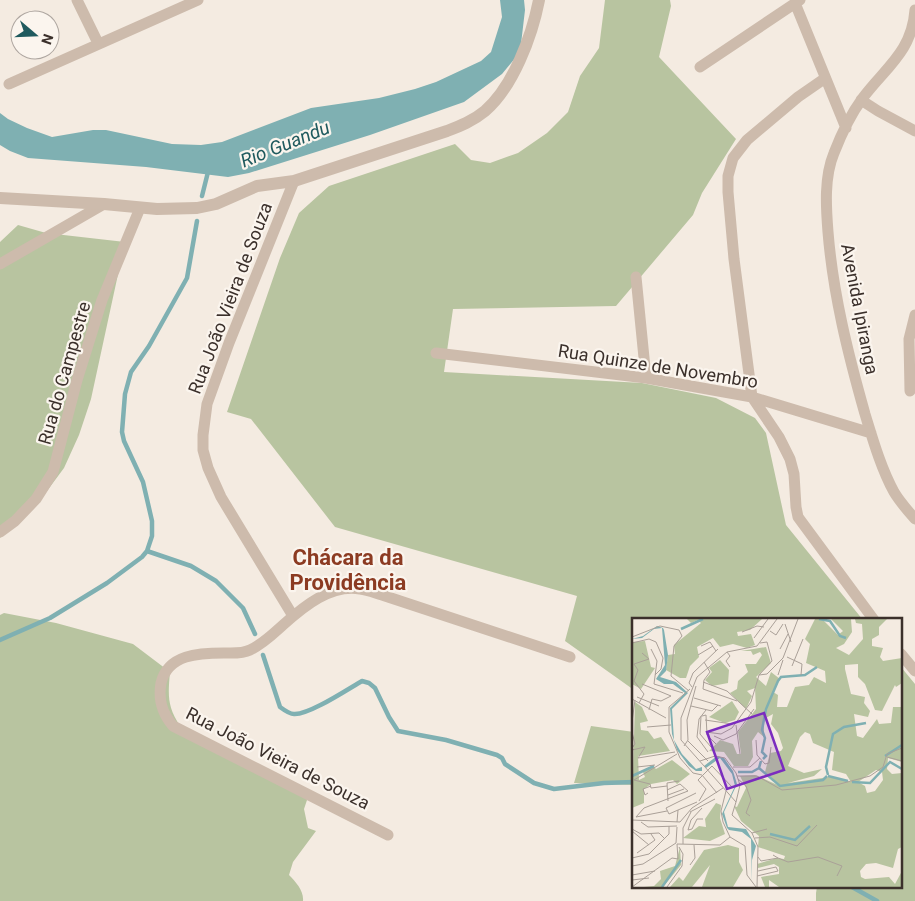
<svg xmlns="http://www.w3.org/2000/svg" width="915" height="901" viewBox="0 0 915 901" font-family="Roboto,sans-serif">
	<rect width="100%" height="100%" fill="#f4ebe1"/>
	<path fill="#b8c4a0" d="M 605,0 L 670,0 L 671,6 L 659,57 L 736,139 L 702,193 L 693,215 L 616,306 L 453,309 L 444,372 L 642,383 L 716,398 L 755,418 L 766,433 L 786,525 L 863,620 L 634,620 L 634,690 L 565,641 L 577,596 L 335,527 L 251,419 L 227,412 L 280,258 L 299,213 L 329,186 L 455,144 L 471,160 L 490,163 L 518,153 L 547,133 L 568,112 L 580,76 L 599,48 Z
		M 18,225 L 46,233 L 125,242 L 91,399 L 79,435 L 64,468 L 38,503 L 0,538 L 0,242 Z
		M 4,613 L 56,623 L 133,644 L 170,672 C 168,695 167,706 180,726 L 310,791 L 304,809 L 308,828 L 316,831 L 293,862 L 289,875 C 296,882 304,891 303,901 L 0,901 L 0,615 Z
		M 901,667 L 915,684 L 915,901 L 816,901 L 816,893 L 817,887 L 901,887 Z
		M 591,726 L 634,732 L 634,785 L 574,783 Z"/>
	<path fill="#7fb0b2" d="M 500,0 L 524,0 L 525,10 L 521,44 L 516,57 L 502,74 L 464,102 L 370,135 L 249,173 L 228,177 L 146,167 L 28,158 L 10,151 L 0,145 L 0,113 L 8,119 L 27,128 L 52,137 L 93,130 L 106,130 L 172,144 L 201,145 L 222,142 L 311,108 L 379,98 L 415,89 L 436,82 L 481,61 L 491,52 L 502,17 Z"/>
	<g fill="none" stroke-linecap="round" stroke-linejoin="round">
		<path stroke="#7fb0b2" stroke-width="4.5" d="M 202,196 L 208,172
			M 147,551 L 191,566 L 216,581 L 243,608 L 255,634
			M 0,640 L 50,618 L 107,583 L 142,557 L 147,551 L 152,536 L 152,521 L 143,482 L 124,441 L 122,432 L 125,394 L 131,372 L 149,346 L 187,278 L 197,221
			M 263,655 L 280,707 C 284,710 289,714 294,714 C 309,715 348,689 362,681 L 369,683 L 375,688 L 389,717 L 398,731 L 446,740 L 497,755 L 502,758 L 505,764 L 534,783 L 554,789 L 604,783 L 634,782
			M 852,887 L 877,901"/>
		<path stroke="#cdbbac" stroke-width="11" d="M 77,0 L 98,43
			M 795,3 L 846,128
			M 915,10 C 912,52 885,68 862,99 C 851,114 841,135 834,153 C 824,177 826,207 828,232 C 833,294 848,354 865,414 C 873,440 881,468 894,492 C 900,502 908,511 915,519
			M 700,67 L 800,0
			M 824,79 L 798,97 L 747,140 L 733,158 L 728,176 L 728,192 L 734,259 L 752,397 L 779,437 L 790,459 L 794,474 L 796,507 L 798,517 L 874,620
			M 9,84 L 198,0
			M 861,100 L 878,111 L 915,131
			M 0,264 L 104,204
			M 636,277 L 646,378
			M 436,353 L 646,378 L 752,397 L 871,433
			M 910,391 L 909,339 L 915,315
			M 0,532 L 15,521 L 36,499 L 53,472 L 77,380 L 102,300 L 140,208
			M 293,616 L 221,497 L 208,468 L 203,450 L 203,435 L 207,404 L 229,343 L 294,181
			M 901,654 L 915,671
			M 388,835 L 173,726 C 162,713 158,700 161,683 C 168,654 199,653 224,653 C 232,653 242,654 250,650 C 263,644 273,634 283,625 C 304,606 331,584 360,589 C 368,590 375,593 382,595 L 570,657"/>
		<path stroke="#cdbbac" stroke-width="12" d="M 0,198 L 104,204 L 157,209 L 197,208 L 216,204 L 257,186 L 294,181 L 447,131 C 460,126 473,121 485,111 C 513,87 532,36 539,0"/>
	</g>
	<g text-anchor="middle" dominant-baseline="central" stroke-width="4.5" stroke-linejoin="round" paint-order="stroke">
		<g font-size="18" fill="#3b302b" stroke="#fbf5ee">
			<text transform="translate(230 298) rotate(-69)">Rua João Vieira de Souza</text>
			<text transform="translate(860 309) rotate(79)">Avenida Ipiranga</text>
			<text transform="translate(658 366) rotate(9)">Rua Quinze de Novembro</text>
			<text transform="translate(64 373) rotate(-74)">Rua do Campestre</text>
			<text transform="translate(278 758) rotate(27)">Rua João Vieira de Souza</text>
		</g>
		<g font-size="19" font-style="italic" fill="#1f5a5e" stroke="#fbf5ee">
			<text transform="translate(285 144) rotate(-22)">Rio Guandu</text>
		</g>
		<g font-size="22" font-weight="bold" fill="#8c3b22" stroke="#fbf5ee">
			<text x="348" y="557">Chácara da<tspan x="348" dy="25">Providência</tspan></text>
		</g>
	</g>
	<g transform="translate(632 618)">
		<rect width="270" height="270" fill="#f4ebe1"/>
		<path d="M 55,1 L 130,1 L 118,12 L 105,14 L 106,18 L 119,16 L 123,27 L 115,30 L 101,26 L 88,29 L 81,20 L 65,29 L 67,39 L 58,48 L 54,60 L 48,60 L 34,52 L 36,37 L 43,36 L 42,27 L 69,5 L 66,2 L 59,5 ZM 183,1 L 190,1 L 206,17 L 211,13 L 199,1 L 219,1 L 220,14 L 212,26 L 204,30 L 217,37 L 231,21 L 230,6 L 224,5 L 223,1 L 255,1 L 247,9 L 247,17 L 240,21 L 240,28 L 251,30 L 248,39 L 251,43 L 270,40 L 270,65 L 264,69 L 263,67 L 250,93 L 243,92 L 233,66 L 226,59 L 226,46 L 213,47 L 213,51 L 219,76 L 233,79 L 232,85 L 238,93 L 236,99 L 222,96 L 225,118 L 231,120 L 245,101 L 247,106 L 259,105 L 261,89 L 270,89 L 270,144 L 256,140 L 255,151 L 260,156 L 270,155 L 270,229 L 266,231 L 261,250 L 244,245 L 234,246 L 228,253 L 229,259 L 233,261 L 257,259 L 263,266 L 270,253 L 270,269 L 147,269 L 137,262 L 137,269 L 133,269 L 129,259 L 147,256 L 147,249 L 142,246 L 126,250 L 125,246 L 145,240 L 152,241 L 153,238 L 126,229 L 127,218 L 109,203 L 102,188 L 105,189 L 114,170 L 108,158 L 123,157 L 150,169 L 133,154 L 138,135 L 149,133 L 151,130 L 146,115 L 139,106 L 141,96 L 132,101 L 132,119 L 126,114 L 120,123 L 121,139 L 116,148 L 102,148 L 92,134 L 77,133 L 88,122 L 101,126 L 105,136 L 109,136 L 106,114 L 124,91 L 123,70 L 115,73 L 120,78 L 114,91 L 98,75 L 105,71 L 106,63 L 116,54 L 113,46 L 124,46 L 130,37 L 128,34 L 121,37 L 119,33 L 109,33 L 134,29 L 139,45 L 124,59 L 134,68 L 139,54 L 148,61 L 141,74 L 146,77 L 145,89 L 155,89 L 163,69 L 177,67 L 182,59 L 194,65 L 193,53 L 174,45 L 178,26 L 173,21 ZM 173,114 L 178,116 L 181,125 L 202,134 L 200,152 L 214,156 L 219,164 L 197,159 L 156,165 L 182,158 L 190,151 L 172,155 L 156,148 L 168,119 ZM 244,152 L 250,154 L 251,162 L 243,173 L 235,175 L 233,168 L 226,164 ZM 13,23 L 19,49 L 23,50 L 9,71 L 0,66 L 0,24 ZM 88,42 L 97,52 L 96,65 L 80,68 L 73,62 L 80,54 L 77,50 ZM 100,83 L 107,94 L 103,102 L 93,105 L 77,99 ZM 3,84 L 10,89 L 16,103 L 8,105 L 9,112 L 16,113 L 22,121 L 29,119 L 38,133 L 6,138 L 7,162 L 13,159 L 11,154 L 21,148 L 24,151 L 40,142 L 58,156 L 45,166 L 41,162 L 19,166 L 12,171 L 12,185 L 0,190 ZM 84,185 L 89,187 L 88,200 L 93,216 L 78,223 L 51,220 L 67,208 L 74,209 L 73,201 ZM 96,227 L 107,230 L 107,244 L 111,252 L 101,269 L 70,269 L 78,247 L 60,269 L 38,269 L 47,259 L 51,263 L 72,232 ZM 48,229 L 49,247 L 31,269 L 12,269 L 22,268 L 29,261 L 28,253 L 43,248 Z" fill="#b8c4a0" fill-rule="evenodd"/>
		<path d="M 25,8 L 31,10 L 32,12 L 36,37 L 34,53 L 28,59 L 44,64 L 56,75 L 40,91 L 42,122 L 50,136 L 64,151 L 70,149 L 70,153 L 64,153 L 57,148 L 45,132 L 40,116 L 38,90 L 53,75 L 41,66 L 32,66 L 24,61 L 33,47 L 30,10 L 22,11 L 10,20 L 0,21 L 11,18 ZM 85,138 L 92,140 L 101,153 L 105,166 L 92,194 L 96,209 L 114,211 L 124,228 L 120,242 L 120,264 L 119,221 L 110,214 L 97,212 L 95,210 L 90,196 L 103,168 L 100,156 L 88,140 L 74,150 L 72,148 Z" fill="#7fb0b2"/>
		<path fill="none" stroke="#7fb0b2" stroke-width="2.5" d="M 187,1 L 198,3 L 208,18 L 214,20M 49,11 L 71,1M 253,138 L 270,127M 131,141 L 134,138 L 130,134 L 133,120 L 130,112 L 134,91 L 146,63 L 149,59 L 173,57 L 185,49M 127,150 L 148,168 L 191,162 L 195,158M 106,154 L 120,154 L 127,150 L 129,143M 196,157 L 194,149 L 201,116 L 212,109 L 234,105M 0,158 L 22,148M 196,158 L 216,163M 220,164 L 238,165 L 258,144 L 270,151M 138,216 L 163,222 L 178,208M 30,269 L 49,242"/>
		<path fill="none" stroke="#aaa098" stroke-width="1" d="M 153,6 L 159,24M 47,12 L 50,18 L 42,28 L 39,58 L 57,73M 138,13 L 144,17 L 151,6M 110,14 L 125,8 L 132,9M 0,19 L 28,8 L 47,12M 122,20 L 136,1M 0,25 L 17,21 L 24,24 L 31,40 L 29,51 L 23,57M 69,28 L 78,24 L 84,33M 19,31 L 25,43 L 22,66 L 51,75M 148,31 L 156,16M 95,34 L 98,38 L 94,43 L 98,49M 66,37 L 81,28M 155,39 L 170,46 L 169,57M 72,44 L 78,54 L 72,62 L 71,71 L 105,83M 160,48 L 171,21M 127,57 L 135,56 L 151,40 L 166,1M 146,57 L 151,42M 71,64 L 95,73 L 120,96M 10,66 L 39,78 L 29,83M 60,69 L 57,65 L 61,55 L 86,31M 61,69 L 49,100 L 49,122 L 104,184 L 100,197 L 120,215 L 126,229 L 125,269M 61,69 L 65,59 L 95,34 L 125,28 L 145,1M 58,71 L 37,89 L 37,114 L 48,140 L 61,155 L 70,157M 5,79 L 27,88M 62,80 L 89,88M 0,81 L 34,100M 7,85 L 12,76 L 2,63 L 6,52 L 2,46 L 17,41 L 10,35M 59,88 L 80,93 L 86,87M 17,92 L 20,81 L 29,83M 74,92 L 67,101 L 65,119 L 76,134M 69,98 L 68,116 L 79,129M 70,98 L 74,97 L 75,117 L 84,126M 73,102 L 100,106M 0,104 L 3,82M 104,107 L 108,136M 15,109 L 39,107M 0,114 L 3,126 L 0,130M 74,114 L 89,116 L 100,110 L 119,84 L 127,57 L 140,43 L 135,24 L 128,25M 82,118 L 91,122 L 104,116 L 122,91M 124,122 L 125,137 L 133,146 L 137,145 L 139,129M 56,123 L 76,143M 52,128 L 56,122 L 55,102 L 64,68M 0,132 L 13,129 L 6,140 L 43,134M 255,139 L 270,143M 68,143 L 83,138 L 93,140 L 104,155 L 108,167 L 104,184M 5,149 L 23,147M 101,149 L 118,149 L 128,140M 70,157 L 85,175M 105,158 L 125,158 L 150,172 L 204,167 L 238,158 L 251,149 L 255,136 L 270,130M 106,161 L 114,168 L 119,182 L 114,195 L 118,198M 35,168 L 19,170 L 18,166 L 2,162 L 45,136M 94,173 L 89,193 L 91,204 L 98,219 L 113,228 L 115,257 L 124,269M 16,175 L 13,177 L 11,171 L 19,168M 36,177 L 52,171M 36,183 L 35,165 L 47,163M 67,183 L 74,171 L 66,162 L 80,148 L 100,169M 46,192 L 37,196 L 34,190 L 64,175M 58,194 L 83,181M 4,199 L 12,190 L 56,173 L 48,166 L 35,172M 4,199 L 35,193M 0,202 L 48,204 L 60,190 L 91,170M 9,204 L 16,209 L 45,208M 45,204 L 46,192 L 65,184M 0,211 L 9,216 L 27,215 L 33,221M 60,211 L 56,212 L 59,202 L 70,190M 60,211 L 65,201 L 71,201M 0,213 L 17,227M 120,215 L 135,211M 123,220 L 138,219 L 165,228 L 185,207M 44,225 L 45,209M 45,226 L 88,227 L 98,219M 51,226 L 51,210 L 59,194M 5,235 L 23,222 L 19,216M 126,239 L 129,243 L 146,240 L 141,237M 0,240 L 17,236 L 37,216 L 37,208M 146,240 L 156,244 L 186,239 L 210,248 L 205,258M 58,247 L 63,240 L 62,227M 0,248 L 11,246 L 44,225M 0,257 L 23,253M 125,258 L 146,253 L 144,249 L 126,253M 0,262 L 17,260M 0,269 L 40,240 L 46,241 L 45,226M 35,269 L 50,248 L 51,236 L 47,229"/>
		<path fill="#7b2cbf" fill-opacity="0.15" stroke="#7b2cbf" stroke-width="2.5" d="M 132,95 L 152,152 L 95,171 L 75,114 Z"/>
		<rect width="270" height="270" fill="none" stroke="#3b302b" stroke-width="2.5"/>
	</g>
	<g transform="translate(35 35) rotate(109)"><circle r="24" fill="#fbf5ee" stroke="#aea6a0"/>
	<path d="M0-4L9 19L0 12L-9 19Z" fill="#1f5a5e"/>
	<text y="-8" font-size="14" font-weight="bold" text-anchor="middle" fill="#3b302b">N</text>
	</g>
</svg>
